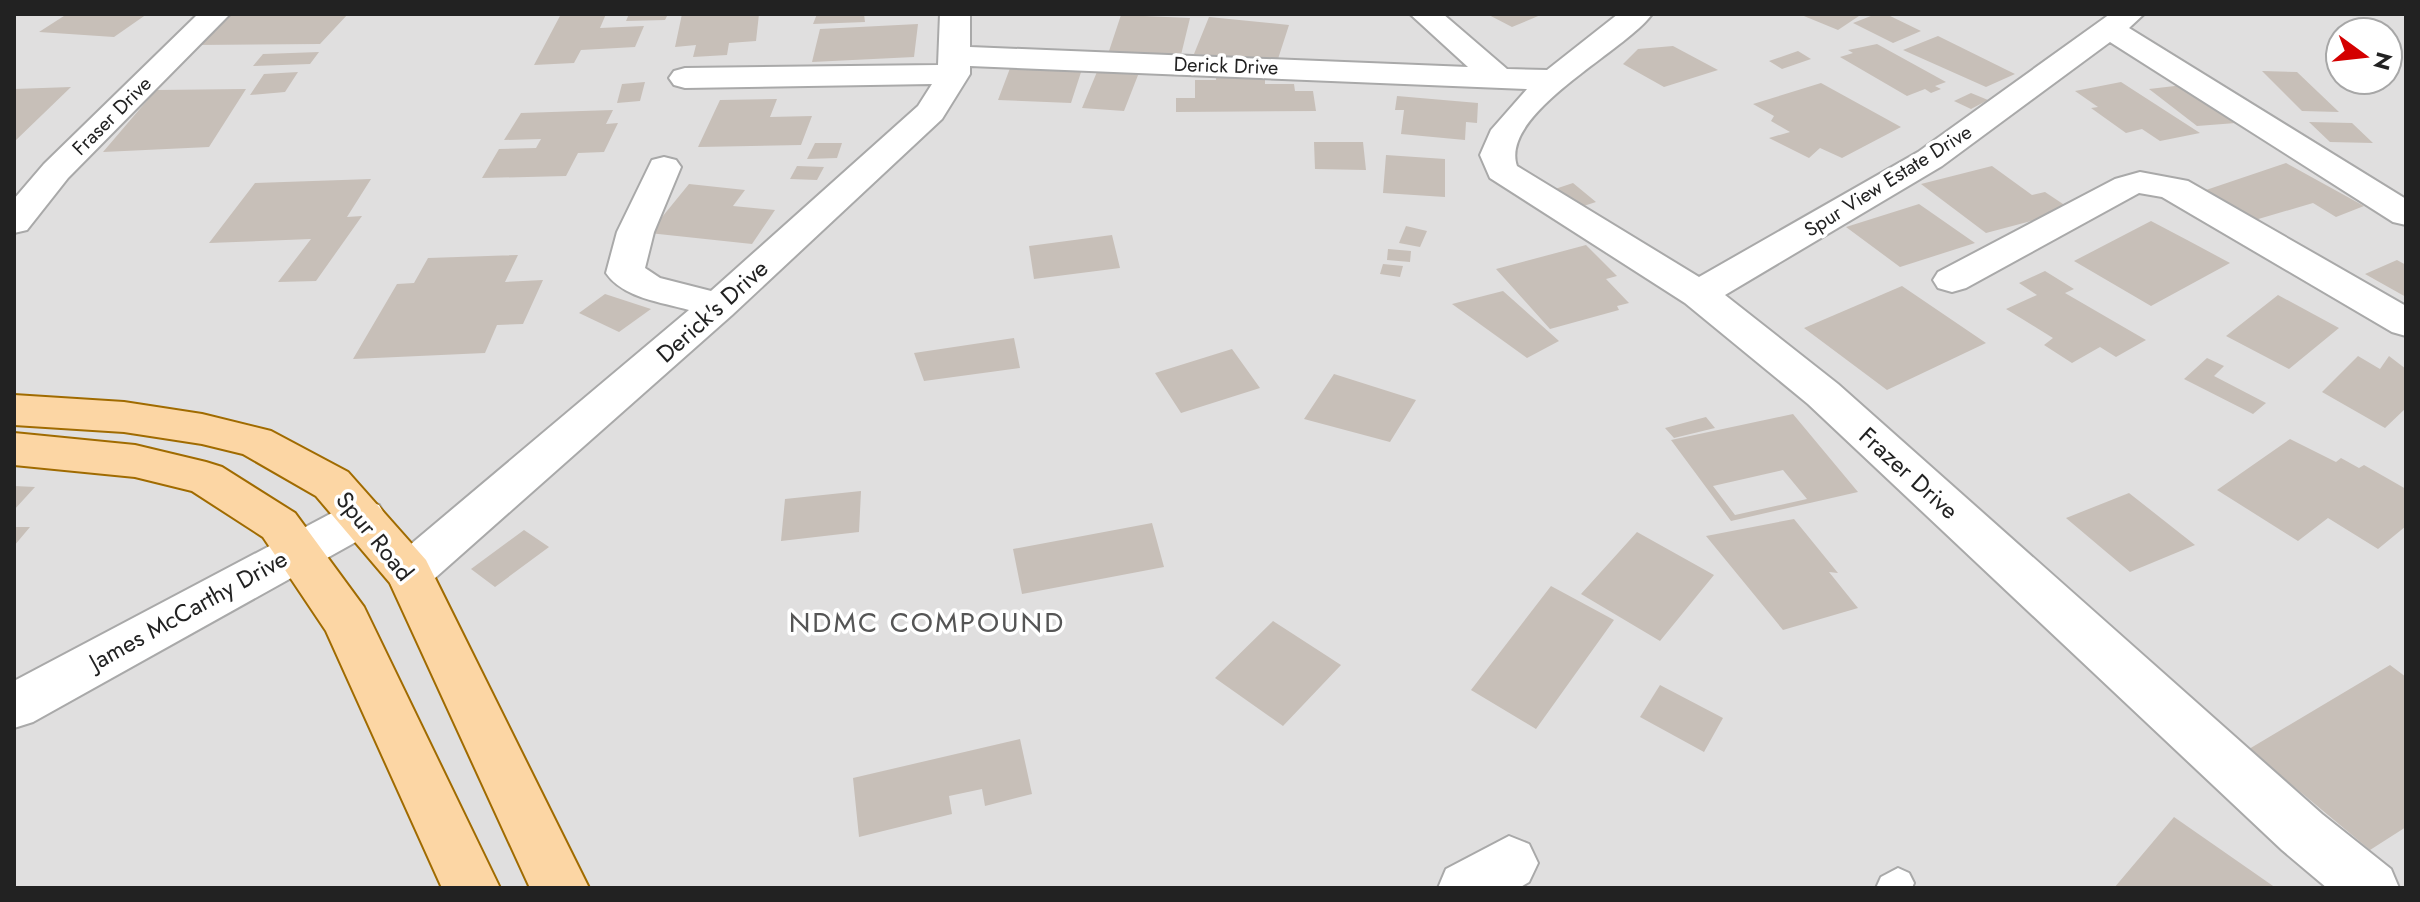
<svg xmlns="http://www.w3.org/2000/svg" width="2420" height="902" viewBox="0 0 2420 902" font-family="Jost,sans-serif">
	<rect width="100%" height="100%" fill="#f2efe9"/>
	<path fill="#e0dfdf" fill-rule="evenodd" d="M 14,14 L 2406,14 L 2406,888 L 14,888 ZM 2340,32 L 2388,32 L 2388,80 L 2340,80 Z"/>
	<path fill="#c7bfb8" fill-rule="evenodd" d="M 67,14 L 147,14 L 114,37 L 39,32 Z
		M 227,14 L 348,14 L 320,44 L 194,45 Z
		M 561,14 L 606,14 L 600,28 L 644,26 L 635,47 L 581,50 L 574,63 L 534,65 Z
		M 629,14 L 668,14 L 665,20 L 626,21 Z
		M 682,14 L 759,14 L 756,41 L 729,43 L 727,55 L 693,57 L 696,45 L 675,47 Z
		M 817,14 L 864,14 L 865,22 L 813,24 Z
		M 1487,14 L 1543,14 L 1512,27 Z
		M 1799,14 L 1862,14 L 1838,30 Z
		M 1876,14 L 1886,14 L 1921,31 L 1893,43 L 1853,23 Z
		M 1121,15 L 1190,18 L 1181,55 L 1109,51 Z
		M 1209,17 L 1289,25 L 1277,62 L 1194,54 Z
		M 918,24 L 914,57 L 812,62 L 820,29 Z
		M 1938,36 L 2015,74 L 1986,87 L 1903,50 Z
		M 1877,44 L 1946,82 L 1935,86 L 1941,89 L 1931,93 L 1925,89 L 1907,96 L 1840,57 L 1853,53 L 1848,50 Z
		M 1673,46 L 1718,70 L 1664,87 L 1623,64 L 1638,49 Z
		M 1798,51 L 1811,59 L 1782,69 L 1769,61 Z
		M 319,52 L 310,64 L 253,66 L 263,54 Z
		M 1012,63 L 1083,66 L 1071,103 L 998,100 Z
		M 1099,67 L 1140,70 L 1124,111 L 1082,108 Z
		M 2262,71 L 2297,72 L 2339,112 L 2302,111 Z
		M 298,72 L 285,92 L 250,95 L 264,74 Z
		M 1216,73 L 1265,73 L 1265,84 L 1294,84 L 1295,91 L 1313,91 L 1316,111 L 1176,112 L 1176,98 L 1195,98 L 1195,80 L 1216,80 Z
		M 645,82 L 640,101 L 617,103 L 622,84 Z
		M 2121,82 L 2200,133 L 2160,141 L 2142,129 L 2126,133 L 2091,108 L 2098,107 L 2075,91 Z
		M 1821,83 L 1901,127 L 1842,158 L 1820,148 L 1809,158 L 1769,138 L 1790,132 L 1771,121 L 1774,116 L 1753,104 Z
		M 2192,84 L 2217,109 L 2236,123 L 2197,126 L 2149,89 Z
		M 71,87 L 14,142 L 14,89 Z
		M 246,89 L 209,147 L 103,152 L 156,90 Z
		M 1971,93 L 1988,100 L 1971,109 L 1954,101 Z
		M 1397,96 L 1478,103 L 1477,123 L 1466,122 L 1465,140 L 1401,134 L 1404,110 L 1395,110 Z
		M 777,99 L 770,117 L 812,116 L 801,145 L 698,147 L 720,100 Z
		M 613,110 L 606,124 L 618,123 L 604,152 L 578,153 L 566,176 L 482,178 L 499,149 L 536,148 L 541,139 L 504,140 L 521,113 Z
		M 2309,122 L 2352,123 L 2373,143 L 2330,142 Z
		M 1314,142 L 1363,142 L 1366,170 L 1315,169 Z
		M 815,143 L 842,143 L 837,158 L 807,159 Z
		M 1386,155 L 1445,159 L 1445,197 L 1383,193 Z
		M 2286,163 L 2364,206 L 2336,217 L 2313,203 L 2255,220 L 2206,190 Z
		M 797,166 L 824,167 L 817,180 L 790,179 Z
		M 1992,166 L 2032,195 L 2045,192 L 2072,210 L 1986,233 L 1921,184 Z
		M 371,179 L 347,217 L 362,216 L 316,281 L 278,282 L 311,239 L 209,243 L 255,183 Z
		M 1573,183 L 1596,202 L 1571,210 L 1549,191 Z
		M 689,184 L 745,190 L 733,206 L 775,210 L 752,244 L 649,233 Z
		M 1919,204 L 1975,243 L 1900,267 L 1846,227 Z
		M 2151,221 L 2189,241 L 2230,263 L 2151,306 L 2074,261 Z
		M 1406,226 L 1427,231 L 1420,247 L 1399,243 Z
		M 1112,235 L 1120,268 L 1034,279 L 1029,246 Z
		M 1586,245 L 1617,276 L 1606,279 L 1629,303 L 1617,306 L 1619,310 L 1550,329 L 1496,269 Z
		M 1388,249 L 1411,251 L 1410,262 L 1387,260 Z
		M 518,255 L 505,282 L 543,280 L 523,324 L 497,325 L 485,353 L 353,359 L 397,284 L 414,283 L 428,258 Z
		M 2397,260 L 2406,265 L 2406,297 L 2365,274 Z
		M 1383,264 L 1403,266 L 1400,277 L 1380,274 Z
		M 2045,271 L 2074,289 L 2065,293 L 2146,340 L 2116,357 L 2100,347 L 2072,363 L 2044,345 L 2053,338 L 2006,309 L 2037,295 L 2019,283 Z
		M 1902,286 L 1986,343 L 1887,390 L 1804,328 Z
		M 1503,291 L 1559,341 L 1527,358 L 1452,304 Z
		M 605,294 L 651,309 L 619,332 L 579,313 Z
		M 2278,295 L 2339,328 L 2289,369 L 2226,336 Z
		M 1014,338 L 1020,368 L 924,381 L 914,353 Z
		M 1232,349 L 1260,388 L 1181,413 L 1155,373 Z
		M 2358,356 L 2380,369 L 2389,356 L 2406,369 L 2406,408 L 2385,428 L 2322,392 Z
		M 2207,358 L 2224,366 L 2214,376 L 2266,403 L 2253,414 L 2184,379 Z
		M 1334,374 L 1416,400 L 1390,442 L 1304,419 Z
		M 1793,414 L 1858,492 L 1731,521 L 1671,440 ZM 1783,470 L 1807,499 L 1735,515 L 1713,486 Z
		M 1706,417 L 1715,428 L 1674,438 L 1665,428 Z
		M 2290,439 L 2336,462 L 2341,458 L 2359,468 L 2364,465 L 2406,489 L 2406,526 L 2378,549 L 2328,518 L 2298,541 L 2217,490 Z
		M 14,486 L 35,487 L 14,510 Z
		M 861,491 L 859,532 L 781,541 L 785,499 Z
		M 2129,493 L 2195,545 L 2130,572 L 2066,518 Z
		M 1794,519 L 1838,573 L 1829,572 L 1858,608 L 1783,630 L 1706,536 Z
		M 1152,523 L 1164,567 L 1022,594 L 1013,549 Z
		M 14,527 L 30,527 L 14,546 Z
		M 524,530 L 549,547 L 495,587 L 471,569 Z
		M 1637,532 L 1714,575 L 1660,641 L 1581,594 Z
		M 1551,586 L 1614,620 L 1536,729 L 1471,690 Z
		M 1273,621 L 1341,665 L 1283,726 L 1215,678 Z
		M 2390,665 L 2406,677 L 2406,827 L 2370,850 L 2249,749 Z
		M 1660,685 L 1723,718 L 1704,752 L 1640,717 Z
		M 1020,739 L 1032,794 L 985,806 L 982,789 L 949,796 L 952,814 L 859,837 L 853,778 Z
		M 2174,817 L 2276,888 L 2114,888 Z"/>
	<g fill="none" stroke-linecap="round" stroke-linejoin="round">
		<g stroke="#a9a9a9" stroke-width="4">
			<path id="service" d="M 1898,868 L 1909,873 L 1914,883 L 1912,888 L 1876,888 L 1881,877 Z"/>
		</g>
		<g stroke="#a9a9a9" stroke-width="4">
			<path id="minor" d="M 198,14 L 230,14 L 68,178 L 27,230 L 14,233 L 14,199 L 44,164 Z
				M 940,14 L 970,14 L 970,47 L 1468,67 L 1410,14 L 1443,14 L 1507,69 L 1547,70 L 1618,14 L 1652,14 C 1626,51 1499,113 1517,166 L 1699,277 L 1918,152 L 2110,14 L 2144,14 L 2129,28 L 2406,199 L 2406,225 L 2393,222 L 2110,42 L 1942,166 L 1725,295 L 1838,384 L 2322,814 L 2391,869 L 2399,888 L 2327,888 L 2282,850 L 1808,404 L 1685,303 L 1490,178 L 1480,155 L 1491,130 L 1527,89 L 970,66 L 970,74 L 942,119 L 732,315 L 426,586 L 409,592 L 392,586 L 385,573 L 392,560 L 689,310 C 661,302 623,298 606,273 L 617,232 L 652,160 L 664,157 L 676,160 L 681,167 L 654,232 L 645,268 L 660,278 L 711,291 L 918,106 L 932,84 L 685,88 L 674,85 L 669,78 L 674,71 L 685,68 L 938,65 Z
				M 2140,172 L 2188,181 L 2406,306 L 2406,336 L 2392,332 L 2162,197 L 2139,193 L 1966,288 L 1952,292 L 1938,288 L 1933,280 L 1938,272 L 2115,179 Z
				M 363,500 L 379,505 L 386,517 L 379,529 L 33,722 L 14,728 L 14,681 L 347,505 Z
				M 1509,836 L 1529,844 L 1538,863 L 1529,882 L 1519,888 L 1438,888 L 1446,869 Z"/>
		</g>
		<g stroke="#a06b00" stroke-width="4">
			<path id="primary" d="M 14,395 L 124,402 L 202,414 L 271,431 L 348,472 L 426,560 L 589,888 L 530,888 L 390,583 L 316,496 L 243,454 L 202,444 L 124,432 L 14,425 Z
				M 14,433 L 135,445 L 206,462 L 222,467 L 295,513 L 364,607 L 500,888 L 442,888 L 326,631 L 263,537 L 192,491 L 135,477 L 14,465 Z"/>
		</g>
		<use href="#service" fill="#fff" fill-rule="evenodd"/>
		<use href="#minor" fill="#fff" fill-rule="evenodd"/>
		<use href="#primary" fill="#fcd6a4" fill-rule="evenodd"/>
	</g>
	<g text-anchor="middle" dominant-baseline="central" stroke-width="7" stroke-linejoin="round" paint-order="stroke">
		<g font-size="20" fill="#222" stroke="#fff">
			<text transform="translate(1226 66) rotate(2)">Derick Drive</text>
			<text transform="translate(112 116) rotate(-45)">Fraser Drive</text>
			<text transform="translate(1888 181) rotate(-32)">Spur View Estate Drive</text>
		</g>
		<g font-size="24" fill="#222" stroke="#fff">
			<text transform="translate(712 311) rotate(-42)">Derick's Drive</text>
			<text transform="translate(1909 473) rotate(42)">Frazer Drive</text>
			<text transform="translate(375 536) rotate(51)">Spur Road</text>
			<text transform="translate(188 610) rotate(-29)">James McCarthy Drive</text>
		</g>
		<g font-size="28" letter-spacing="2" fill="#555" stroke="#fff">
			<text x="927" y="622">NDMC COMPOUND</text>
		</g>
	</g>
	<rect width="2420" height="902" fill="none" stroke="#222222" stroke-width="32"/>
	<g transform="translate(2364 56) rotate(105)"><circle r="38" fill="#ffffff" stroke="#a7a7a7" stroke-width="2"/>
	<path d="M0-6L14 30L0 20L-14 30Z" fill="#d40000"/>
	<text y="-12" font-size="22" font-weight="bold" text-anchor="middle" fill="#222222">N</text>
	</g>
</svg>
